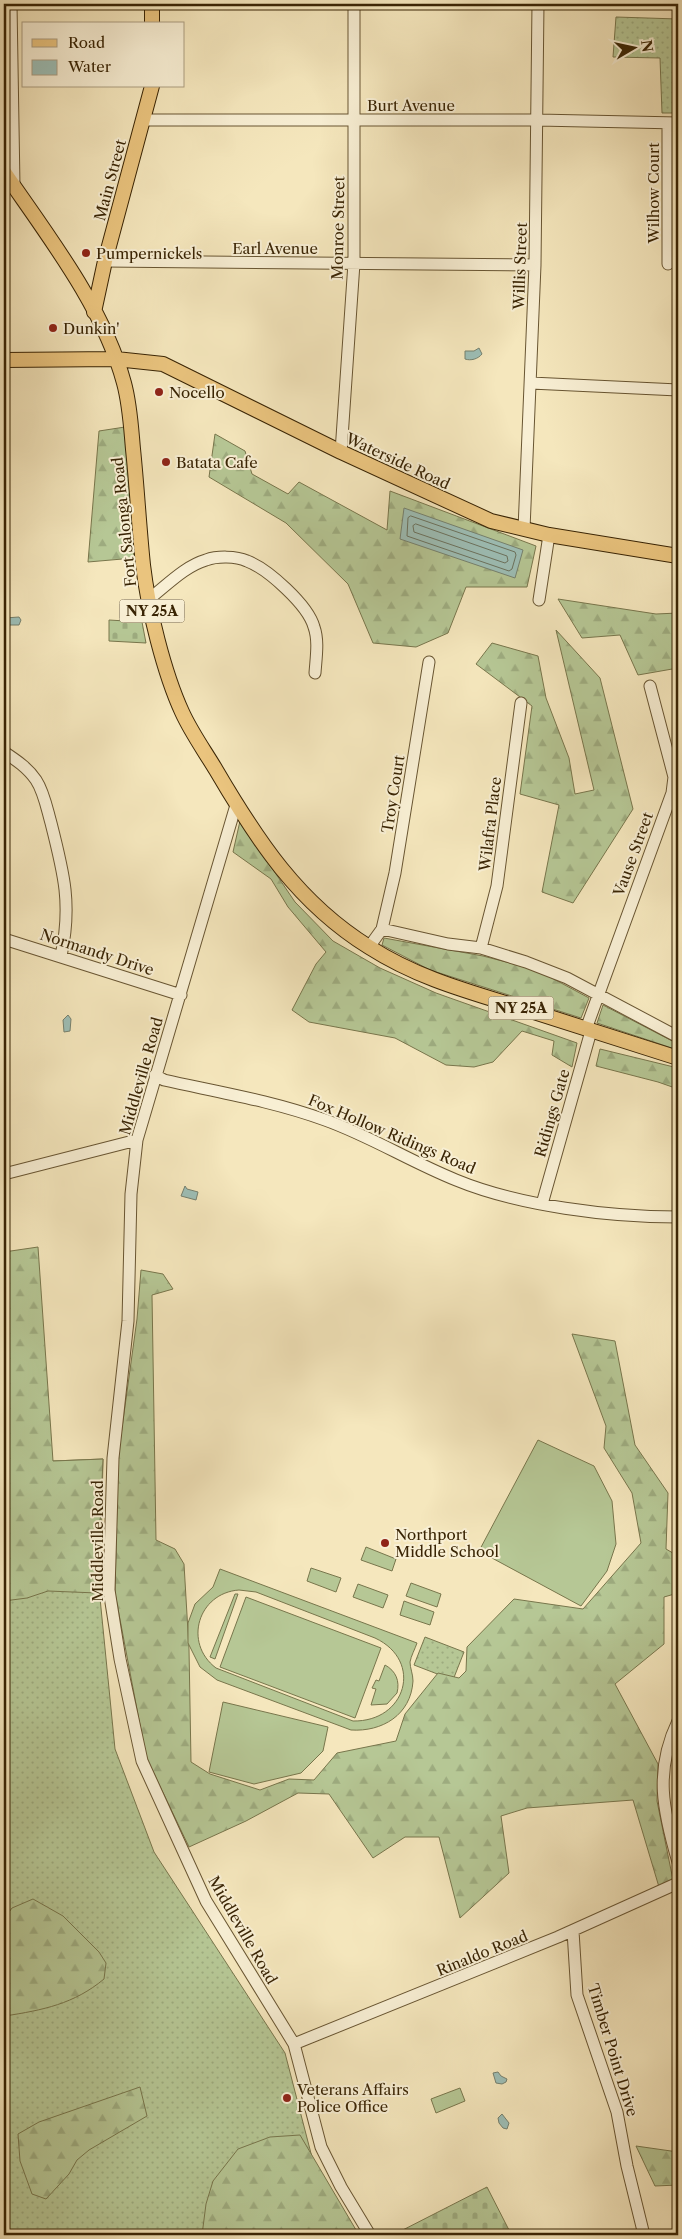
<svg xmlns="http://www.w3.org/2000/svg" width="682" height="2239" viewBox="0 0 682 2239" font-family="'Libre Caslon Text',serif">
	<defs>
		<pattern id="grass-dots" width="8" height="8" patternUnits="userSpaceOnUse" patternTransform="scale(1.25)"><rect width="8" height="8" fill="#b6c795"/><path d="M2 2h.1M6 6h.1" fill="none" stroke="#9dab7f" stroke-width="1.8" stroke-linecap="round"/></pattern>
		<pattern id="forest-firs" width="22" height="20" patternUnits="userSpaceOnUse" patternTransform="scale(1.25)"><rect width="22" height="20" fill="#b6c795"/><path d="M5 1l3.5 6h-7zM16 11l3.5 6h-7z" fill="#9dab7f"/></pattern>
		<pattern id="cemetery-stones" width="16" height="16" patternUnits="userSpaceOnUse" patternTransform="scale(1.25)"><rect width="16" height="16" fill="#b6c795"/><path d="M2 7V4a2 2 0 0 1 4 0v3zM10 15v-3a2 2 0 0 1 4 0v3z" fill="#9dab7f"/></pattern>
	</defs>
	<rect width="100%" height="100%" fill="#f5e7bd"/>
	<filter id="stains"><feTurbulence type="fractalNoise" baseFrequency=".004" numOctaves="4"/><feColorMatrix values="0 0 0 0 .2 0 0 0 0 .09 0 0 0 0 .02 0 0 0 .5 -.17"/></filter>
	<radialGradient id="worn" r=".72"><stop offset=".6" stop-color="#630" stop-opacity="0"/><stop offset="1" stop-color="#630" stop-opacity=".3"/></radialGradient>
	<path fill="url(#grass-dots)" stroke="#78764c" d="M 616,17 L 678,19 L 678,113 L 662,113 L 660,58 L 613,57 Z
		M 103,1459 L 100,1598 L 115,1749 L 154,1852 L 285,2053 L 314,2165 L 353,2235 L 4,2235 L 4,1477 L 53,1461 Z
		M 425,1637 L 464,1652 L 453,1680 L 414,1665 Z"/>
	<path fill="url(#forest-firs)" stroke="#78764c" d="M 125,427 L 134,558 L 88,562 L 99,431 Z
		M 215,434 L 245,451 L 252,474 L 288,494 L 299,482 L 387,530 L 390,491 L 536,546 L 527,587 L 466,587 L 448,633 L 416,647 L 373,643 L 348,584 L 286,523 L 209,477 Z
		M 558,599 L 656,614 L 678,613 L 678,668 L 638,675 L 620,635 L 582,638 Z
		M 556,630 L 600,678 L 633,809 L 573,903 L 542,892 L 559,805 L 520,794 L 532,706 L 476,664 L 492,643 L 538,656 L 546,698 L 569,758 L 575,794 L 594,790 Z
		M 240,821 L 295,902 L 333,941 L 380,968 L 436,993 L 577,1043 L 572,1067 L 552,1055 L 554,1041 L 522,1031 L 493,1062 L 474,1067 L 446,1065 L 395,1038 L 309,1022 L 292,1010 L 316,964 L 326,952 L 288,907 L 271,879 L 233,852 Z
		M 384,938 L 483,956 L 537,970 L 589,998 L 581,1018 L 430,970 L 382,945 Z
		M 603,1005 L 678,1044 L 678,1050 L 597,1023 Z
		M 600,1049 L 678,1068 L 678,1089 L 658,1082 L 596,1066 Z
		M 38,1247 L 53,1461 L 103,1459 L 97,1593 L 48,1591 L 27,1598 L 4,1601 L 4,1252 Z
		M 141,1270 L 163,1274 L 173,1289 L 152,1295 L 156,1540 L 175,1549 L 184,1564 L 189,1649 L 191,1762 L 210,1774 L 260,1790 L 289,1779 L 314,1780 L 337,1753 L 396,1741 L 405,1714 L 438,1673 L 459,1678 L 466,1671 L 467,1647 L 514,1599 L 583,1609 L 641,1543 L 632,1493 L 604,1448 L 606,1426 L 572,1334 L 615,1341 L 635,1445 L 668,1493 L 666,1549 L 678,1556 L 678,1593 L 664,1597 L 664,1644 L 615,1684 L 658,1764 L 657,1801 L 673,1880 L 659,1887 L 633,1800 L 527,1808 L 501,1816 L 509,1873 L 460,1918 L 439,1837 L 405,1837 L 373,1858 L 329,1794 L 298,1793 L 246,1821 L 189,1847 L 146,1757 L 115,1593 L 118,1457 L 137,1319 Z
		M 33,1899 L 63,1916 L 99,1952 L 106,1963 L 104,1979 C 74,2004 43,2010 5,2016 L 4,2015 L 4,1919 L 12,1908 Z
		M 140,2087 L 147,2116 L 89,2150 L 77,2160 L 69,2174 L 46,2199 L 32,2194 L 20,2161 L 18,2134 L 39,2122 Z
		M 300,2135 L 359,2235 L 202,2235 L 206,2204 L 213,2181 L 238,2149 L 270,2137 Z
		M 636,2146 L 678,2152 L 678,2185 L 655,2186 Z"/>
	<path fill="url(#cemetery-stones)" stroke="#78764c" d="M 109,620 L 142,622 L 146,643 L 109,641 Z
		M 487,2187 L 510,2232 L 504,2235 L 393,2235 Z"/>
	<path fill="#b6c795" stroke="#78764c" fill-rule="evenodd" d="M 538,1440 L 594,1466 L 612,1501 L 616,1544 L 607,1571 L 581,1606 L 479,1551 Z
		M 366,1547 L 396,1559 L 392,1571 L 361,1560 Z
		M 311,1568 L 341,1578 L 336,1592 L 307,1581 Z
		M 220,1569 L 417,1643 C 415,1649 411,1656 410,1662 C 410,1668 413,1674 413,1681 C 411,1715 382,1732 351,1730 L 217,1680 L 200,1667 L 188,1643 L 188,1623 L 195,1604 L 213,1587 ZM 239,1590 L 256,1592 L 375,1638 C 424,1661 406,1722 353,1721 L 216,1668 C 183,1643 198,1593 239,1590 Z
		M 411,1583 L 441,1594 L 437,1607 L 406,1596 Z
		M 358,1584 L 388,1595 L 383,1608 L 353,1597 Z
		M 235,1594 L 238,1594 L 215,1659 L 210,1657 Z
		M 246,1597 L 381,1648 L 355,1718 L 220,1667 Z
		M 404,1601 L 434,1612 L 430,1625 L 400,1615 Z
		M 385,1665 C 396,1671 400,1681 397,1693 L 387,1704 L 371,1705 L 376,1689 L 372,1688 L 376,1680 L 379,1681 Z
		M 223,1702 L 328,1727 L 323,1751 L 301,1773 L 254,1784 L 209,1772 Z
		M 460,2088 L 465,2101 L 436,2113 L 431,2099 Z"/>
	<path fill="#9dbfb7" stroke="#75816f" d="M 479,348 L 482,354 C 478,359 471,361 465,359 L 465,351 L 474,351 Z
		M 404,508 L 523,550 L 515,578 L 400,539 Z
		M 19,617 L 21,620 L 19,625 L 5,625 L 4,624 L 5,618 Z
		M 68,1015 L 71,1019 L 70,1031 L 64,1032 L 63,1020 Z
		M 185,1186 L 187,1189 L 198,1192 L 196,1200 L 181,1196 Z
		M 498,2072 L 501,2076 L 507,2079 L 506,2082 L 502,2084 L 496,2083 L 493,2073 Z
		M 502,2114 L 509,2123 L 507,2129 L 503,2128 L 499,2123 L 498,2118 Z"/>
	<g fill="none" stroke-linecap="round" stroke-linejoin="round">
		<path stroke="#6b725e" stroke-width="1" d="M 411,516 L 515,552 L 516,555 L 512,569 L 509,571 L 407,536 L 408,518 Z
			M 416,524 L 507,556 L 508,561 L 505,563 L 414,532 L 413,526 Z"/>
		<g stroke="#685532" stroke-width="13">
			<path id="minor" d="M 11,4 L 14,186
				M 144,120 L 538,120 L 678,123
				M 668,123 L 668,264
				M 105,261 L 535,265
				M 531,383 L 678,390
				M 341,452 L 354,263 L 354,4
				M 524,529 L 535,265 L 538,4
				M 149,599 C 166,586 185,566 206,560 C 217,556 236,556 247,561 C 268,569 308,605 314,627 C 319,641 316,658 315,673
				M 539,600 L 549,535
				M 4,752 C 16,760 28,768 36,780 C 44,792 47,809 51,823 C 64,874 72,905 61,956
				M 236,805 L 137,1140 L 131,1194 L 128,1321 L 113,1458 L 109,1590 L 120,1659 L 142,1761 L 206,1901 L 294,2044 L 321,2147 L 341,2187 L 370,2235
				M 382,929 L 395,873 L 429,662
				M 4,939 L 181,995
				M 369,947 L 382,929 L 448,944 L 481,948 L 526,962 L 567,978 L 678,1037
				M 481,948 L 497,886 L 521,703
				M 586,1029 L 672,793 L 674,777 L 650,686
				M 155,1075 L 164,1080 C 218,1092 273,1101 325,1120 C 370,1136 411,1162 456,1180 C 519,1206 610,1217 678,1217
				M 4,1174 L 137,1140
				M 542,1204 L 591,1031
				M 678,1721 C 654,1771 663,1811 678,1862
				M 573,1931 L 577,1995 L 617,2112 L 627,2166 L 644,2235
				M 294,2044 L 558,1937 L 678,1883"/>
		</g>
		<g stroke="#392404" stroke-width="16">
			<path id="major" d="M 152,4 L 152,24
				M 4,172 C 48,236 104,308 124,383 C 130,405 131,427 133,449 C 137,488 139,526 143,565 C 148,608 164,673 182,712 C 191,732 204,750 216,770 C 257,840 298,903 369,947 C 416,977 463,990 515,1006 C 570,1024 624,1041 678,1058
				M 94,312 L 105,261 L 152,86
				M 4,360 L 116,359 L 163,364 L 341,452 L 491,521 L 549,535 L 678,556"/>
		</g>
		<use href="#minor" stroke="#f8efd4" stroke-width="11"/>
		<use href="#major" stroke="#eac47e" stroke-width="14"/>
	</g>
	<g fill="#8f2418" stroke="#f8efd4" stroke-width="2">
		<circle cx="86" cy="253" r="5"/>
		<circle cx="53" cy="328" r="5"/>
		<circle cx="159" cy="392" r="5"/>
		<circle cx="166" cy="462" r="5"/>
		<circle cx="385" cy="1543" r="5"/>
		<circle cx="287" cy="2098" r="5"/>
	</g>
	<g text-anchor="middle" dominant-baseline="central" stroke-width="4" stroke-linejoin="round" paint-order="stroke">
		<g fill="#f8efd4" stroke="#726142" stroke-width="1">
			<rect x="119.5" y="599.5" width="65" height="23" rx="4"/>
			<rect x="488.5" y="996.5" width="65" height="23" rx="4"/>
		</g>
		<g font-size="14" font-weight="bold" fill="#392404">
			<text x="152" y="611">NY 25A</text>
			<text x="521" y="1008">NY 25A</text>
		</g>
		<g font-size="15" fill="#392404" stroke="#f8efd4">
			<text x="411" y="105">Burt Avenue</text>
			<text transform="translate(110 180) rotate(-75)">Main Street</text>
			<text transform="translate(653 193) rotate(-90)">Wilhow Court</text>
			<text transform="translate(338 228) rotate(-89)">Monroe Street</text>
			<text x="275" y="248">Earl Avenue</text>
			<text transform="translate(520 266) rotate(-88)">Willis Street</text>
			<text transform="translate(398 461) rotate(25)">Waterside Road</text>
			<text transform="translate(124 522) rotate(-96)">Fort Salonga Road</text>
			<text transform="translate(393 794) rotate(-81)">Troy Court</text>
			<text transform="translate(490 824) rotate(-83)">Wilafra Place</text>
			<text transform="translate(633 854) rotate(-70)">Vause Street</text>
			<text transform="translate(97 952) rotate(18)">Normandy Drive</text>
			<text transform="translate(141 1076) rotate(-74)">Middleville Road</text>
			<text transform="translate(552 1113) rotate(-74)">Ridings Gate</text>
			<text transform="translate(392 1134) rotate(23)">Fox Hollow Ridings Road</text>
			<text transform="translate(97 1541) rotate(-90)">Middleville Road</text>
			<text transform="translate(243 1930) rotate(60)">Middleville Road</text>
			<text transform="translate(482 1953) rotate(-22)">Rinaldo Road</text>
			<text transform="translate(613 2050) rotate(73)">Timber Point Drive</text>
		</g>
		<g font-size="15" fill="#392404" stroke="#f8efd4" text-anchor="start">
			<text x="96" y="253">Pumpernickels</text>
			<text x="63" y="328">Dunkin'</text>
			<text x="169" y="392">Nocello</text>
			<text x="176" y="462">Batata Cafe</text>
			<text x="395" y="1534">Northport<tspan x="395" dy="17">Middle School</tspan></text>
			<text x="297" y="2089">Veterans Affairs<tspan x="297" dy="17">Police Office</tspan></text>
		</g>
	</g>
	<rect width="682" height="2239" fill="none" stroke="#f5e7bd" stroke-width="20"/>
	<rect x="5" y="5" width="672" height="2229" fill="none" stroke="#392404" stroke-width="2.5"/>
	<rect x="10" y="10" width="662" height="2219" fill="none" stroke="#392404"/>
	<rect x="22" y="22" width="162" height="65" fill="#f8efd4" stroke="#ac9e81"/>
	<rect x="32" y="39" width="25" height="8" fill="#eac47e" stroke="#ac9e81"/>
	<text x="68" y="48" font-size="15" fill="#392404">Road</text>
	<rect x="32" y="60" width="25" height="15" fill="#9dbfb7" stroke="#ac9e81"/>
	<text x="68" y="72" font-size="15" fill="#392404">Water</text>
	<g transform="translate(634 48) rotate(81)" stroke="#f8efd4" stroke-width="4" paint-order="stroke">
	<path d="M0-4L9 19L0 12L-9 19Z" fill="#392404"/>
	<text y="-8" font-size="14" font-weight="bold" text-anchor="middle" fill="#392404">N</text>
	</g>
	<rect width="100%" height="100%" filter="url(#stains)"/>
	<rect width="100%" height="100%" fill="url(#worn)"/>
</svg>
